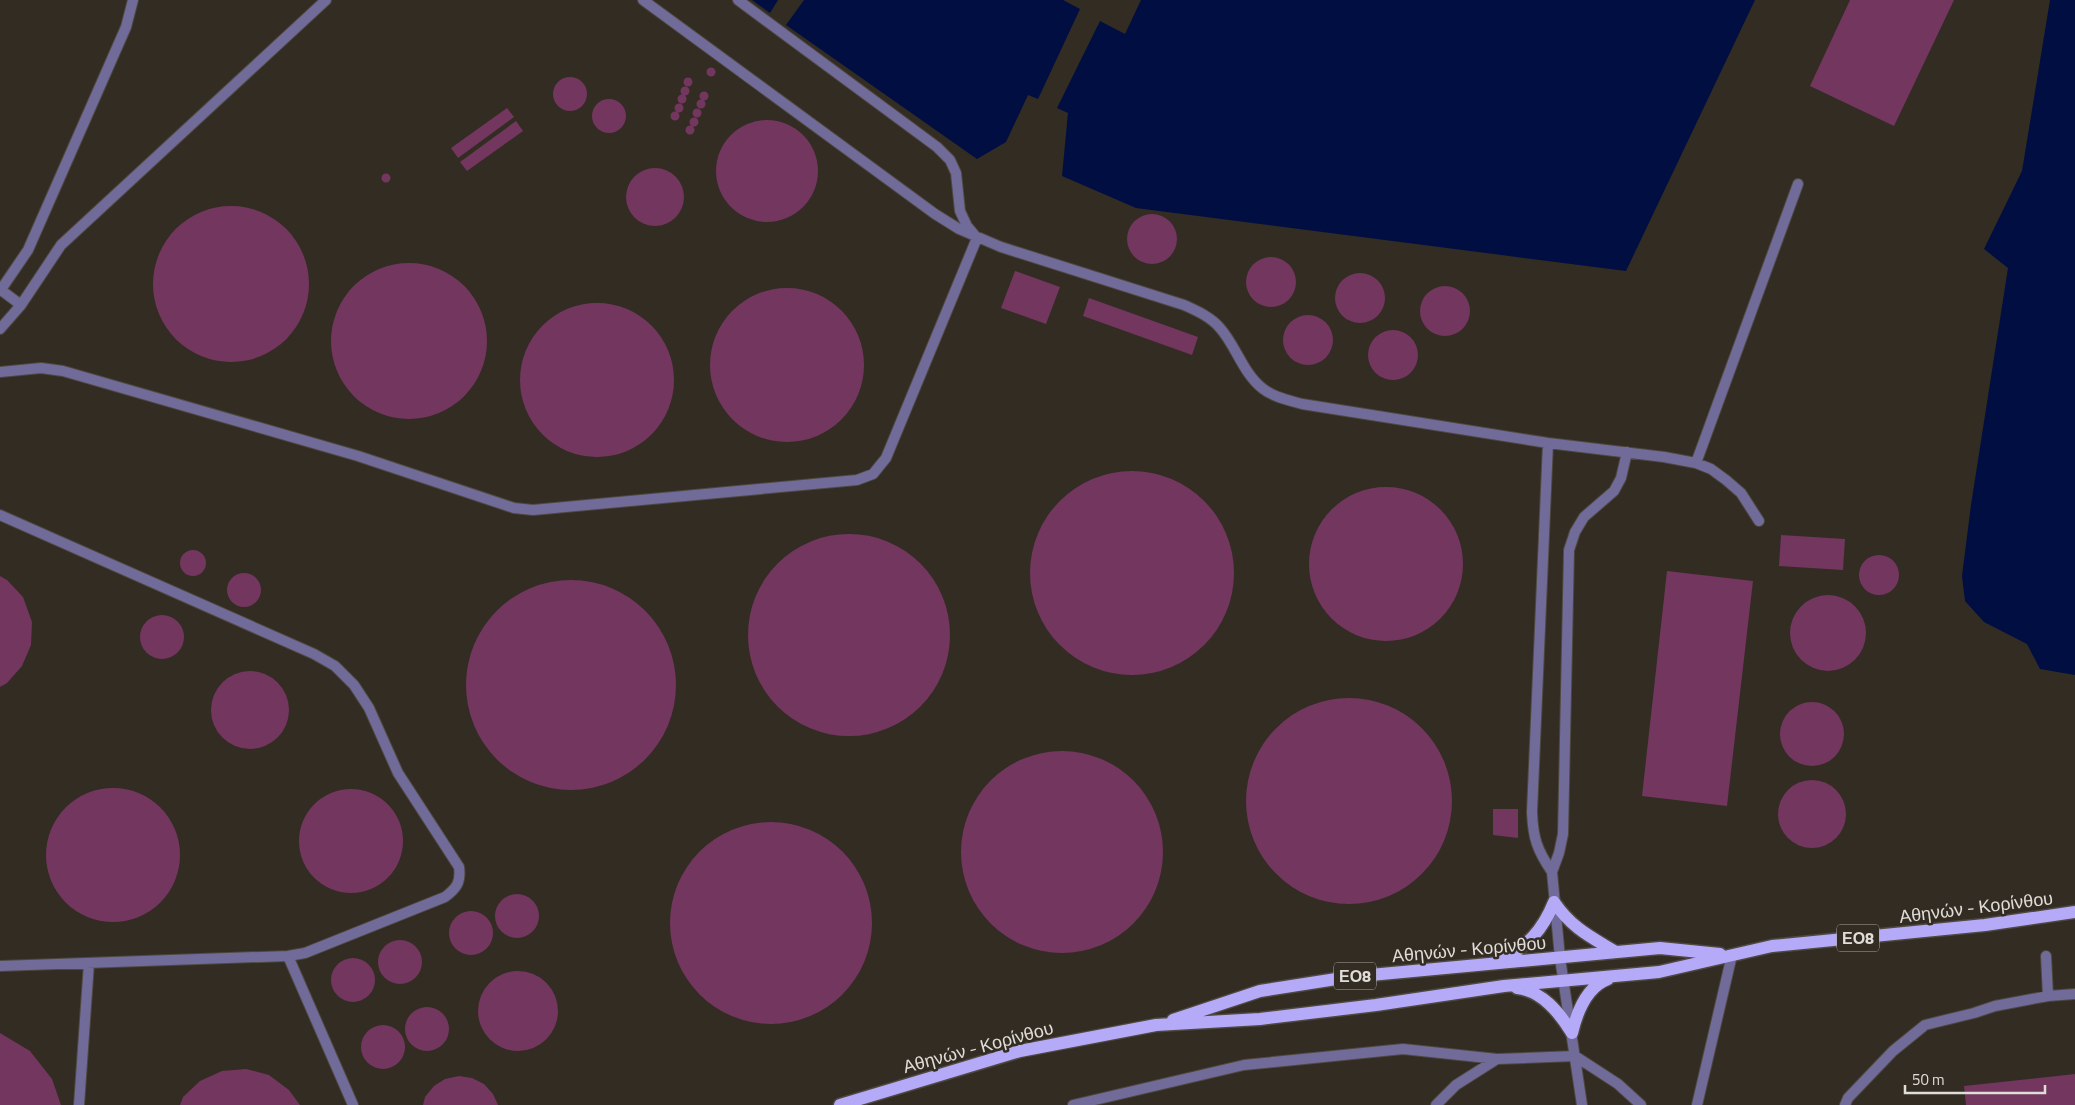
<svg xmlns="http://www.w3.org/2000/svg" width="2075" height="1105" viewBox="0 0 2075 1105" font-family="'Titillium Web',sans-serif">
	<rect width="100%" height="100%" fill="#322c23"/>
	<path fill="#000e42" d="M 752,0 L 778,0 L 770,13 Z
		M 804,0 L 1063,0 L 1080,9 L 1038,99 L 1028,95 L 1006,142 L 977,159 L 786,25 Z
		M 1141,0 L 1755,0 L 1626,271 L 1136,208 L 1062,176 L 1068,113 L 1057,108 L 1100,21 L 1125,34 Z
		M 2050,0 L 2075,0 L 2075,675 L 2040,669 L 2027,644 L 1984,622 L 1965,601 L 1962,576 L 1971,505 L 2008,268 L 1984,249 L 2022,171 Z"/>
	<path fill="#73365e" d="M 1850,0 L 1954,0 L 1894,126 L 1810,86 Z
		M706.5 72a4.5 4.5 0 1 1 9 0a4.5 4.5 0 1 1-9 0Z
		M553 94a17 17 0 1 1 34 0a17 17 0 1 1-34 0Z
		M683.5 82a4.5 4.5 0 1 1 9 0a4.5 4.5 0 1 1-9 0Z
		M680.5 91a4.5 4.5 0 1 1 9 0a4.5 4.5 0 1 1-9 0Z
		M699.5 96a4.5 4.5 0 1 1 9 0a4.5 4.5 0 1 1-9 0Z
		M677.5 99a4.5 4.5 0 1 1 9 0a4.5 4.5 0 1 1-9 0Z
		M592 116a17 17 0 1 1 34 0a17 17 0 1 1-34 0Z
		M696.5 104a4.5 4.5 0 1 1 9 0a4.5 4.5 0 1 1-9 0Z
		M674.5 108a4.5 4.5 0 1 1 9 0a4.5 4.5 0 1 1-9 0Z
		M 507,108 L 514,117 L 458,158 L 451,148 Z
		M692.5 113a4.5 4.5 0 1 1 9 0a4.5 4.5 0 1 1-9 0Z
		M670.5 116a4.5 4.5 0 1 1 9 0a4.5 4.5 0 1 1-9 0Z
		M689.5 122a4.5 4.5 0 1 1 9 0a4.5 4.5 0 1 1-9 0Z
		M716 171a51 51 0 1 1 102 0a51 51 0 1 1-102 0Z
		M 516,121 L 523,131 L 467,171 L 460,162 Z
		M685.5 130a4.5 4.5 0 1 1 9 0a4.5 4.5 0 1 1-9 0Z
		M626 197a29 29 0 1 1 58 0a29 29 0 1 1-58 0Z
		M381.5 178a4.5 4.5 0 1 1 9 0a4.5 4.5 0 1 1-9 0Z
		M153 284a78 78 0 1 1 156 0a78 78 0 1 1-156 0Z
		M1127 239a25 25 0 1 1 50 0a25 25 0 1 1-50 0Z
		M1246 282a25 25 0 1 1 50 0a25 25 0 1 1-50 0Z
		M331 341a78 78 0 1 1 156 0a78 78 0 1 1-156 0Z
		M 1015,271 L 1060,287 L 1046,324 L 1001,308 Z
		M1335 298a25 25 0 1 1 50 0a25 25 0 1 1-50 0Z
		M1420 311a25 25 0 1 1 50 0a25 25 0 1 1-50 0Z
		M710 365a77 77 0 1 1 154 0a77 77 0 1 1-154 0Z
		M 1089,298 L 1198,337 L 1192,355 L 1083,316 Z
		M520 380a77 77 0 1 1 154 0a77 77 0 1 1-154 0Z
		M1283 340a25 25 0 1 1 50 0a25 25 0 1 1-50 0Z
		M1368 355a25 25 0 1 1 50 0a25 25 0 1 1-50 0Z
		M1030 573a102 102 0 1 1 204 0a102 102 0 1 1-204 0Z
		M1309 564a77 77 0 1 1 154 0a77 77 0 1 1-154 0Z
		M748 635a101 101 0 1 1 202 0a101 101 0 1 1-202 0Z
		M 1781,535 L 1845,539 L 1843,570 L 1779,566 Z
		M180 563a13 13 0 1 1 26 0a13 13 0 1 1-26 0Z
		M1859 575a20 20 0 1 1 40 0a20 20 0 1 1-40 0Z
		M 1667,571 L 1753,581 L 1727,806 L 1642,796 Z
		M227 590a17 17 0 1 1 34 0a17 17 0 1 1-34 0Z
		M 0,576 L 7,580 L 23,597 L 32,622 L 31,645 L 22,666 L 7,683 L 0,687 Z
		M466 685a105 105 0 1 1 210 0a105 105 0 1 1-210 0Z
		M1790 633a38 38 0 1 1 76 0a38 38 0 1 1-76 0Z
		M140 637a22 22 0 1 1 44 0a22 22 0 1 1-44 0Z
		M211 710a39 39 0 1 1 78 0a39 39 0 1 1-78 0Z
		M1246 801a103 103 0 1 1 206 0a103 103 0 1 1-206 0Z
		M1780 734a32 32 0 1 1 64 0a32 32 0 1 1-64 0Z
		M961 852a101 101 0 1 1 202 0a101 101 0 1 1-202 0Z
		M1778 814a34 34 0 1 1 68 0a34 34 0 1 1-68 0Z
		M46 855a67 67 0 1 1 134 0a67 67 0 1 1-134 0Z
		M299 841a52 52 0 1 1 104 0a52 52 0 1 1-104 0Z
		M 1493,809 L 1518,809 L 1518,838 L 1493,835 Z
		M670 923a101 101 0 1 1 202 0a101 101 0 1 1-202 0Z
		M495 916a22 22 0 1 1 44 0a22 22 0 1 1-44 0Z
		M449 933a22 22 0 1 1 44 0a22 22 0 1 1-44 0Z
		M378 962a22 22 0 1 1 44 0a22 22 0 1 1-44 0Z
		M331 980a22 22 0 1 1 44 0a22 22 0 1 1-44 0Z
		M478 1011a40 40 0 1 1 80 0a40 40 0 1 1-80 0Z
		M405 1029a22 22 0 1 1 44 0a22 22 0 1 1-44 0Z
		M361 1047a22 22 0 1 1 44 0a22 22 0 1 1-44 0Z
		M 0,1033 L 30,1051 L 52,1079 L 61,1105 L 0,1105 Z
		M 246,1069 L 269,1075 L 289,1090 L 300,1105 L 180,1105 L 183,1097 L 200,1081 L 222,1071 Z
		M 2075,1074 L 2075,1105 L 1966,1105 L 1964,1086 Z
		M 459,1076 L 472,1078 L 484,1084 L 493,1094 L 498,1105 L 423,1105 L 425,1097 L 434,1086 L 445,1079 Z"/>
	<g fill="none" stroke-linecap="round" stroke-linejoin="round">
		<g stroke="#4e4840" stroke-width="12">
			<path id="service" d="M 643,0 L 935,214 L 959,229 L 1001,247 L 1184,305 C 1197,311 1211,317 1220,328 C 1236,346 1243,373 1262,388 C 1273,397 1288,400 1302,404 L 1548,443 L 1664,457 L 1696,463 L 1711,469 L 1726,480 L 1741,493 L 1759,521
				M 1,290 L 21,305
				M 0,291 L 28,250 L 126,27 L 133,0
				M 0,329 L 21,305 L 61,245 L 326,0
				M 0,372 L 41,368 L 63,371 L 358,456 L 514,508 L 533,510 L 857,480 L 873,474 L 886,458 L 977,238 L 967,226 L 960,211 L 956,173 L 950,160 L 937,147 L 738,0
				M 1548,443 L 1532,812 C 1533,838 1537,850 1552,872
				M 1696,463 L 1798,184
				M 0,515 L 314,654 L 335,666 L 354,685 L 369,708 L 398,773 L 459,867 C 461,882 457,888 445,897 L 305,953 L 288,956 L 0,966
				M 288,956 L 353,1105
				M 2046,956 L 2048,996
				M 79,1105 L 89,963
				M 1073,1105 L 1244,1065 L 1403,1049 L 1497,1059 L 1575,1056 L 1618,1084 L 1641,1105
				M 1436,1105 L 1456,1085 L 1497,1059
				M 1582,1105 L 1560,958 L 1552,872 L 1559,853 L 1563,834 L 1569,550 L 1575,532 L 1584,517 L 1614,491 L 1621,478 L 1627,452
				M 1845,1105 L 1848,1098 L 1893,1051 L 1925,1025 L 1974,1013 L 1995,1006 L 2048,996 L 2075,994"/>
		</g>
		<g stroke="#4e4840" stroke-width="12">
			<path id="minor" d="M 1697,1105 L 1732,955"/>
		</g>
		<g stroke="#4e4840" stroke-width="15">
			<path id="primary" d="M 1554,902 C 1571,927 1589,936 1614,951
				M 1501,962 C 1528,944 1542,932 1554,902
				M 1517,988 C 1542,991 1559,1012 1572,1033
				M 1173,1020 L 1260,991 L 1349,977 L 1660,948 L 1720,954
				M 1572,1033 C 1577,1012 1586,987 1608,979
				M 840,1105 L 1020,1051 L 1156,1025 L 1260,1019 L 1376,1005 L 1504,986 L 1659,972 L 1772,946 L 1985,925 L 2075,912"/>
		</g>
		<use href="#service" stroke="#716b99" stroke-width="10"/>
		<use href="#minor" stroke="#716b99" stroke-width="10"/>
		<use href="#primary" stroke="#b5aaf8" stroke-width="12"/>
	</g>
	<g text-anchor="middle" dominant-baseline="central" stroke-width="5" stroke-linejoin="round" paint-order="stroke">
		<g fill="#322c23" stroke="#aca7a1" stroke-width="1">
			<rect x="1837" y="924.5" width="42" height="27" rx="4"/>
			<rect x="1334" y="962.5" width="42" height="27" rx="4"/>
		</g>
		<g font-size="16" font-weight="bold" fill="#e0dcd7">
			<text x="1858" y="938">ΕΟ8</text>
			<text x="1355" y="976">ΕΟ8</text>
		</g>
		<g font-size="18" fill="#e0dcd7" stroke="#322c23">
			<text transform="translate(1976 907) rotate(-7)">Αθηνών - Κορίνθου</text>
			<text transform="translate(1469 949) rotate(-5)">Αθηνών - Κορίνθου</text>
			<text transform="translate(978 1047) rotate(-15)">Αθηνών - Κορίνθου</text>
		</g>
	</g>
	<path d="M1905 1085v8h140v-8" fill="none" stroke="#e0dcd7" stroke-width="2.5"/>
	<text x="1912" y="1085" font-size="15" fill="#e0dcd7" stroke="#322c23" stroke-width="4" paint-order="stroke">50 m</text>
</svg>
